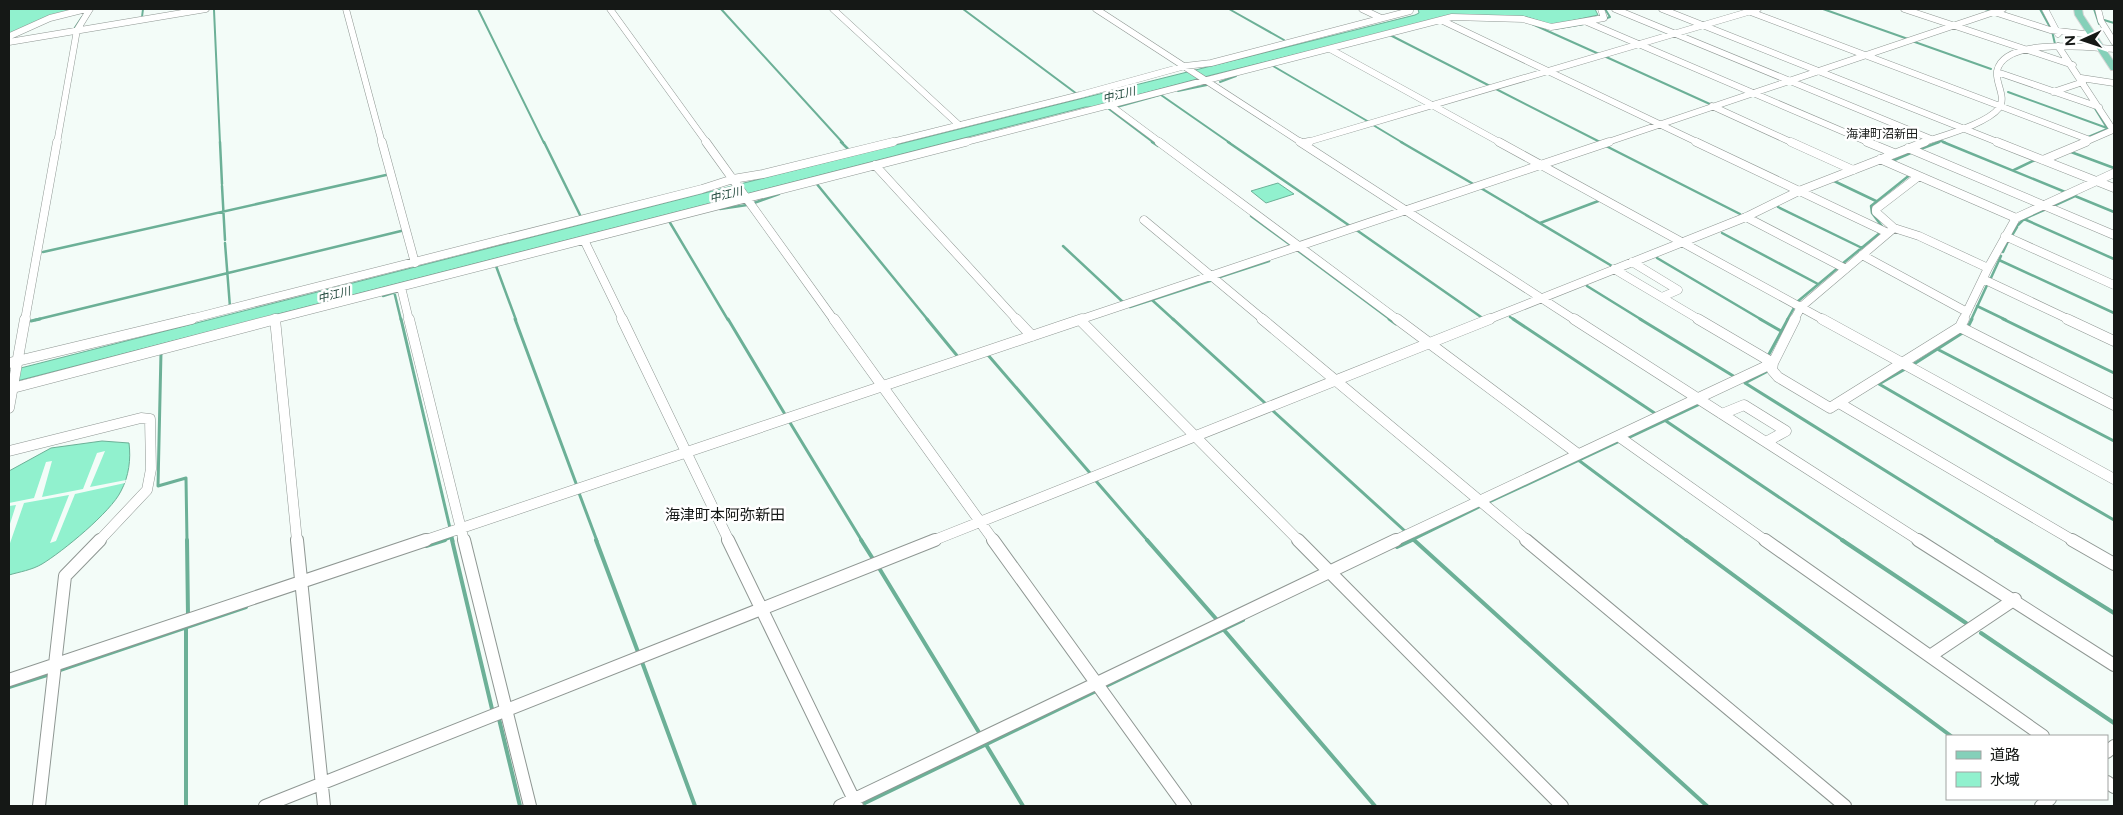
<svg xmlns="http://www.w3.org/2000/svg" width="2123" height="815" viewBox="0 0 2123 815" font-family="Figtree,'Noto Sans JP',sans-serif">
	<rect width="100%" height="100%" fill="#f3fcf8"/>
	<path fill="#91f1ce" stroke="#6cb097" d="M 9,9 L 79,9 L 9,35 Z
		M 1418,9 L 1595,9 L 1598,15 L 1552,25 L 1527,17 L 1456,15 L 1212,75 L 1092,107 L 1085,107 L 9,383 L 9,371 L 724,188 L 1415,15 L 1419,13 Z
		M 1278,183 L 1294,194 L 1266,203 L 1251,191 Z
		M 102,441 L 129,443 C 131,459 129,476 121,491 C 111,512 62,552 42,564 C 32,570 19,572 9,575 L 9,471 L 51,448 Z"/>
	<path fill="#f3fcf8" d="M 105,451 L 90,487 L 126,480 L 125,483 L 75,494 L 56,541 L 50,543 L 69,495 L 24,503 L 9,546 L 9,527 L 16,505 L 9,506 L 9,503 L 34,498 L 46,462 L 52,461 L 42,497 L 83,489 L 97,453 Z"/>
	<g fill="none" stroke-linecap="round" stroke-linejoin="round">
		<path stroke="#6cb097" stroke-width="2" d="M 478,9 L 544,143
			M 721,9 L 843,143
			M 963,9 L 1077,94
			M 1229,9 L 1284,40
			M 1823,9 L 1908,39
			M 1985,9 L 1992,11
			M 2040,9 L 2051,29
			M 2094,9 L 2099,24
			M 214,10 L 220,143
			M 142,17 L 143,9
			M 1604,19 L 1610,17 L 1605,9
			M 2104,20 L 2114,23
			M 1532,24 L 1599,54
			M 74,29 L 82,17
			M 1554,29 L 1584,24
			M 2052,31 L 2055,44
			M 1390,35 L 1490,86
			M 1912,41 L 1991,69
			M 1604,56 L 1712,105
			M 1273,66 L 1369,122
			M 1220,82 L 1236,76
			M 1494,88 L 1600,142
			M 1178,91 L 1207,85
			M 2008,92 L 2107,128
			M 1161,95 L 1230,143
			M 1105,106 L 1154,143
			M 1117,107 L 1160,95
			M 2094,107 L 2107,128
			M 1373,125 L 1403,143
			M 2088,137 L 2107,129
			M 1937,139 L 1946,143
			M 1936,143 L 1941,141"/>
		<path stroke="#6cb097" stroke-width="2.5" d="M 220,142 L 222,184
			M 544,142 L 582,219
			M 841,142 L 850,151
			M 1152,142 L 1158,146
			M 1228,142 L 1350,226
			M 1401,142 L 1475,185
			M 1943,142 L 2114,212
			M 1606,146 L 1740,214
			M 1918,150 L 1939,142
			M 2071,152 L 2114,168
			M 1892,161 L 1913,152
			M 2014,170 L 2035,160
			M 1834,181 L 1876,201
			M 816,183 L 928,320
			M 222,186 L 225,240
			M 1479,187 L 1612,266
			M 754,203 L 779,194
			M 1778,207 L 1862,248
			M 2051,207 L 2075,196
			M 720,209 L 747,205
			M 1251,216 L 1292,246
			M 2024,219 L 2114,259
			M 669,221 L 728,320
			M 1540,223 L 1601,200
			M 2018,225 L 2024,219 L 2046,209
			M 1355,229 L 1481,317
			M 1884,229 L 1872,213 L 1871,206 L 1911,174
			M 1722,233 L 1818,284
			M 2011,237 L 2017,227
			M 225,243 L 230,307
			M 1063,246 L 1124,303
			M 1297,250 L 1391,320
			M 43,252 L 386,175
			M 2003,252 L 2009,239
			M 1657,258 L 1762,320
			M 1999,260 L 2114,313
			M 1842,264 L 1881,232
			M 496,266 L 516,320
			M 228,273 L 401,231
			M 1217,278 L 1269,261
			M 1990,280 L 2001,256
			M 1587,286 L 1642,320
			M 394,291 L 401,320
			M 383,296 L 399,291
			M 1152,300 L 1174,320
			M 1797,302 L 1839,267
			M 1977,306 L 2006,320
			M 1130,307 L 1213,280
			M 1510,317 L 1515,320
			M 35,320 L 228,273
			M 1787,320 L 1795,306
			M 1971,320 L 1988,283"/>
		<path stroke="#6cb097" stroke-width="3" d="M 401,319 L 453,541
			M 515,319 L 577,486
			M 728,319 L 786,416
			M 927,319 L 959,358
			M 1173,319 L 1265,403
			M 1389,319 L 1396,324
			M 1513,319 L 1656,414
			M 1640,319 L 1735,377
			M 1760,319 L 1781,331
			M 2003,319 L 2114,373
			M 31,321 L 40,319
			M 1968,327 L 1972,319
			M 1939,350 L 2114,441
			M 161,352 L 158,486 L 186,478 L 187,541
			M 988,355 L 1090,473
			M 1768,356 L 1788,319
			M 1914,364 L 1964,332
			M 1907,368 L 1879,384 L 2114,520
			M 1745,383 L 1998,541
			M 1745,383 L 1768,371
			M 1272,410 L 1406,532
			M 1663,419 L 1844,541
			M 789,421 L 862,541
			M 1628,438 L 1700,404
			M 1577,459 L 1687,541
			M 1096,481 L 1148,541
			M 579,493 L 597,541
			M 1487,503 L 1620,441
			M 1411,537 L 1415,541
			M 441,541 L 452,537
			M 1410,541 L 1481,506"/>
		<path stroke="#6cb097" stroke-width="4" d="M 187,540 L 188,616
			M 452,540 L 492,709
			M 596,540 L 638,652
			M 861,540 L 873,559
			M 1147,540 L 1218,621
			M 1414,540 L 1707,806
			M 1686,540 L 1951,736
			M 1842,540 L 1966,623
			M 1996,540 L 2114,613
			M 426,546 L 445,540
			M 1397,547 L 1412,540
			M 879,568 L 980,734
			M 186,627 L 186,806
			M 1224,630 L 1375,806
			M 1981,633 L 2114,723
			M 642,662 L 695,806
			M 60,670 L 246,607
			M 1106,686 L 1243,620
			M 9,687 L 50,674
			M 499,719 L 520,806
			M 985,743 L 1023,806
			M 865,803 L 1096,691"/>
		<g stroke="#8f9793" stroke-width="7">
			<path id="minor-far3" d="M 346,9 L 382,143
				M 610,9 L 707,143
				M 833,9 L 959,125
				M 1096,9 L 1302,143
				M 1362,9 L 1381,18
				M 1615,9 L 1931,139
				M 1662,9 L 2000,143
				M 1904,9 L 2073,65
				M 2045,9 L 2058,34
				M 2098,9 L 2101,21 L 2114,42
				M 1748,11 L 2090,140
				M 1994,12 L 2050,30 L 2092,35
				M 1441,20 L 1699,143
				M 1587,22 L 1870,143
				M 10,36 L 50,18 L 86,9
				M 9,42 L 206,9
				M 2058,46 L 2113,130 L 2083,143
				M 1330,49 L 1501,143
				M 1997,72 L 2099,107
				M 2081,78 L 2114,83
				M 2053,92 L 2083,82
				M 1110,105 L 1161,143
				M 1712,106 L 1793,143
				M 57,143 L 77,30 L 90,9
				M 888,143 L 1080,95 L 1185,66 L 1211,63 L 1410,11 L 1410,9
				M 962,143 L 1452,17 L 1523,19 L 1551,27 L 1604,18 L 1601,9
				M 1304,143 L 1758,9
				M 1605,143 L 2003,9
				M 1922,143 C 1941,136 1987,124 1999,108 C 2007,97 1995,83 1997,71 C 2004,37 2088,47 2114,49"/>
		</g>
		<g stroke="#8f9793" stroke-width="9">
			<path id="minor-far2" d="M 382,142 L 415,263
				M 706,142 L 834,320
				M 1159,142 L 1398,320
				M 1300,142 L 1575,320
				M 1499,142 L 1824,320
				M 1696,142 L 1888,233
				M 1791,142 L 1853,170
				M 1867,142 L 1894,153
				M 1997,142 L 2114,188
				M 1304,143 L 1309,142
				M 1908,148 L 2114,235
				M 2043,160 L 2086,142
				M 875,165 L 1017,320
				M 1919,176 L 2016,218
				M 1746,217 L 1846,269
				M 1144,220 L 1264,320
				M 1894,228 L 1919,236 L 1988,268
				M 2005,236 L 2114,285
				M 584,240 L 623,320
				M 1862,255 L 1967,312
				M 1632,262 L 1678,290 L 1662,297
				M 1614,269 L 1700,320
				M 1983,279 L 2070,320
				M 401,287 L 409,320
				M 25,320 L 57,142
				M 186,320 L 702,189 L 733,179 L 763,174 L 893,142
				M 271,320 L 966,142
				M 1079,320 L 1609,142
				M 1487,320 L 1746,217 L 1799,191 L 1925,142
				M 1794,320 L 1801,307 L 1894,228 L 1876,212 L 1876,209 L 1919,176 L 1880,159
				M 1963,320 L 1988,268 L 2016,218 L 2114,173"/>
		</g>
		<g stroke="#8f9793" stroke-width="11">
			<path id="minor-far1" d="M 275,319 L 297,541
				M 409,319 L 464,541
				M 622,319 L 729,541
				M 834,319 L 994,541
				M 1016,319 L 1032,336
				M 1262,319 L 1528,541
				M 1397,319 L 1578,454
				M 1574,319 L 1920,541
				M 1698,319 L 1773,363 L 1772,370 L 1778,377 L 1830,408 L 1960,327 L 1964,319
				M 1822,319 L 2114,479
				M 2067,319 L 2114,341
				M 1080,320 L 1299,541
				M 1960,327 L 2114,405
				M 9,363 L 192,319
				M 9,389 L 276,319
				M 1839,403 L 2074,541
				M 9,408 L 25,319
				M 1722,414 L 1744,405 L 1786,431 L 1766,442
				M 1618,436 L 1766,541
				M 9,451 L 141,418 L 150,419 L 151,469 L 147,490 L 99,541
				M 423,541 L 1082,319
				M 932,541 L 1490,319
				M 1394,541 L 1773,363 L 1795,319"/>
		</g>
		<g stroke="#8f9793" stroke-width="14">
			<path id="minor" d="M 297,540 L 324,806
				M 464,540 L 530,806
				M 728,540 L 857,806
				M 993,540 L 1185,806
				M 1298,540 L 1562,806
				M 1526,540 L 1845,806
				M 1765,540 L 2043,736
				M 1918,540 L 2114,665
				M 2072,540 L 2114,564
				M 1930,656 L 2015,599
				M 9,680 L 426,540
				M 2107,752 L 2114,746
				M 2107,782 L 2114,787
				M 39,806 L 65,576 L 100,540
				M 265,806 L 935,540
				M 840,806 L 1396,540
				M 2041,806 L 2050,799"/>
		</g>
		<g stroke="#d5d5d5" stroke-width="2">
			<path id="major" d="M 2074,9 L 2082,9 L 2083,15 L 2114,62 L 2114,70 L 2111,70 L 2075,15 Z"/>
		</g>
		<use href="#minor-far3" stroke="#fff" stroke-width="6"/>
		<use href="#minor-far2" stroke="#fff" stroke-width="8"/>
		<use href="#minor-far1" stroke="#fff" stroke-width="10"/>
		<use href="#minor" stroke="#fff" stroke-width="12"/>
		<use href="#major" fill="#85d0b9" fill-rule="evenodd"/>
	</g>
	<g text-anchor="middle" dominant-baseline="central" stroke-width="5" stroke-linejoin="round" paint-order="stroke">
		<g font-size="11" font-style="italic" fill="#103b2e" stroke="#fff">
			<text transform="translate(1119 95) rotate(-14)">中江川</text>
			<text transform="translate(726 195) rotate(-14)">中江川</text>
			<text transform="translate(334 295) rotate(-14)">中江川</text>
		</g>
		<g font-size="12" fill="#151816" stroke="#fff">
			<text x="1882" y="134">海津町沼新田</text>
		</g>
		<g font-size="15" fill="#151816" stroke="#fff">
			<text x="725" y="515">海津町本阿弥新田</text>
		</g>
	</g>
	<rect width="2123" height="815" fill="none" stroke="#151816" stroke-width="20"/>
	<rect x="1946" y="735" width="162" height="65" fill="#ffffff" stroke="#a1a3a2"/>
	<rect x="1956" y="751" width="25" height="8" fill="#85d0b9" stroke="#a1a3a2"/>
	<text x="1990" y="760" font-size="15" fill="#151816">道路</text>
	<rect x="1956" y="772" width="25" height="15" fill="#91f1ce" stroke="#a1a3a2"/>
	<text x="1990" y="785" font-size="15" fill="#151816">水域</text>
	<g transform="translate(2083 40) rotate(267)" stroke="#ffffff" stroke-width="4" paint-order="stroke">
	<path d="M0-4L9 19L0 12L-9 19Z" fill="#151816"/>
	<text y="-8" font-size="14" font-weight="bold" text-anchor="middle" fill="#151816">N</text>
	</g>
</svg>
